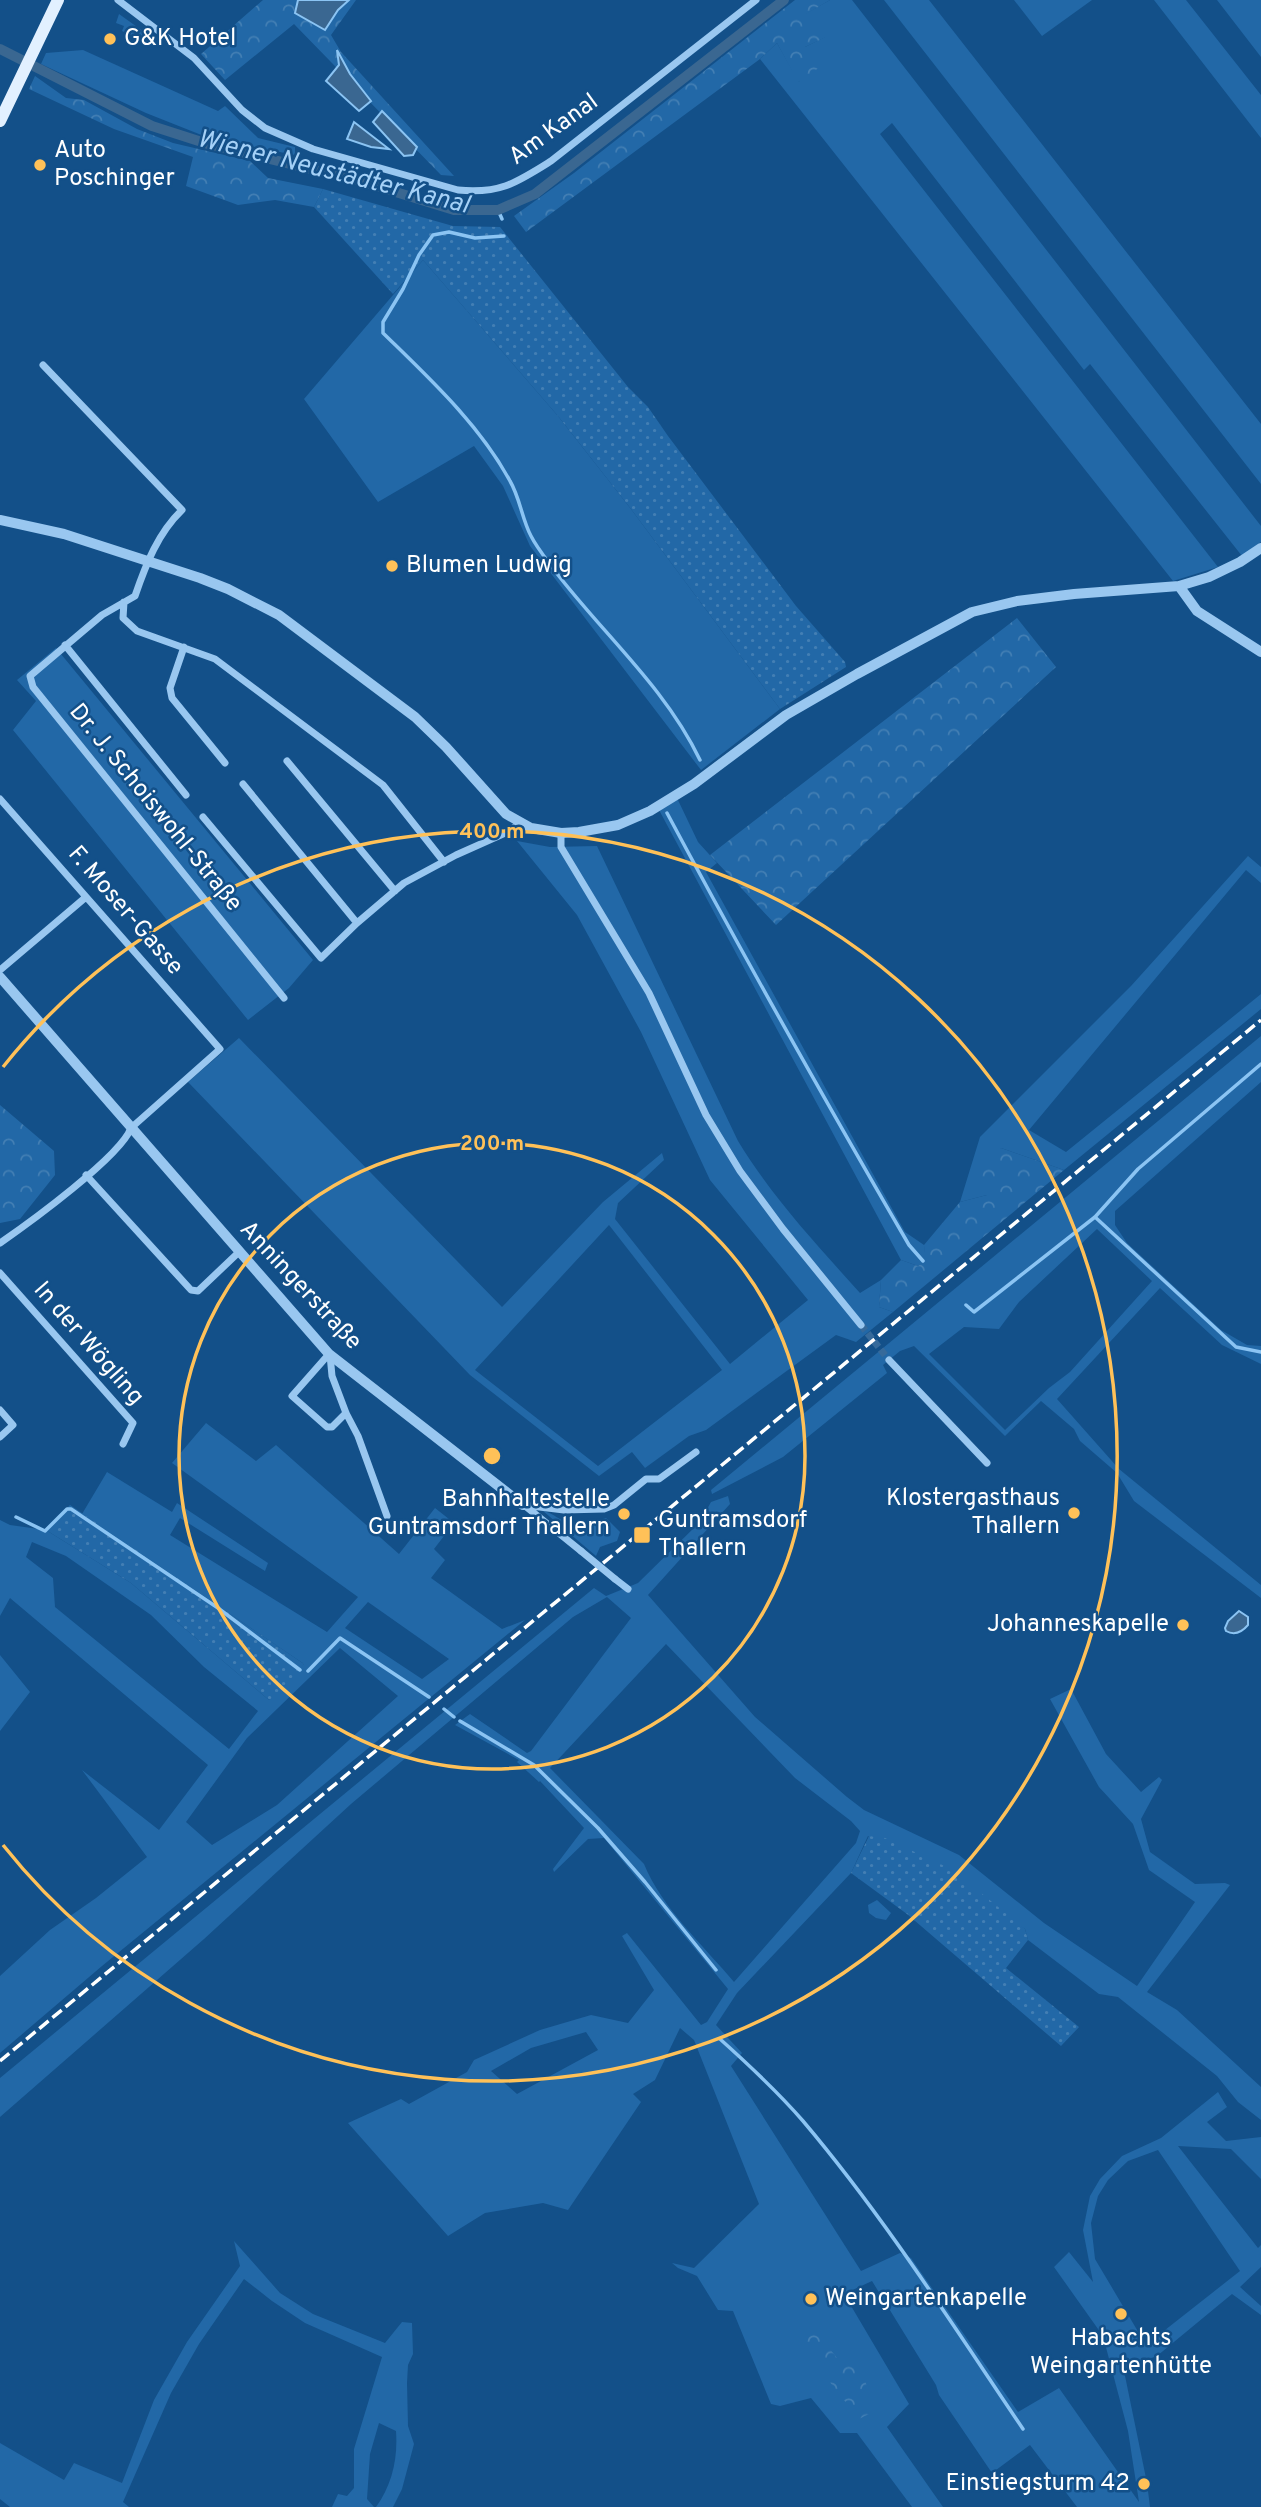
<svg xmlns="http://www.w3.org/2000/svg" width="1261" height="2507" viewBox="0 0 1261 2507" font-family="Overpass,sans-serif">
	<defs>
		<pattern id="forest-crowns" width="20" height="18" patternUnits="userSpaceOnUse" patternTransform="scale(1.75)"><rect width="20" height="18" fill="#2268a7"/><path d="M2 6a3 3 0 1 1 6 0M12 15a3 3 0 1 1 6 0" fill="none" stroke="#437fb4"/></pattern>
		<pattern id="garden-dots" width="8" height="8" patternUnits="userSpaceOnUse" patternTransform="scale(1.75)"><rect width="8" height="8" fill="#2268a7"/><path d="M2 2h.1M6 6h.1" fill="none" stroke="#437fb4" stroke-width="1.8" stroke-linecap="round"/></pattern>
	</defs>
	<rect width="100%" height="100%" fill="#135089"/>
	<path fill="#2268a7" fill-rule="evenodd" d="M 830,0 L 852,0 L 1261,526 L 1261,542 L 1242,556 L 1090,364 L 1084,370 L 892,123 L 880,134 L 1218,567 L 1173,581 L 760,59 L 777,43 L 799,82 L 805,47 L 825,37 L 805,14 Z
		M 884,0 L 929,0 L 1261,424 L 1261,484 Z
		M 1014,0 L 1092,0 L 1042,36 Z
		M 1154,0 L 1186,0 L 1261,95 L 1261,138 Z
		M 1217,0 L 1261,0 L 1261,57 Z
		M 119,14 L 154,39 L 151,45 L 122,31 L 124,26 L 116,23 Z
		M 83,50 L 218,111 L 225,106 L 258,138 L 295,147 L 295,155 L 209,138 L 146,113 L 41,64 L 46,53 Z
		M 423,260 L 558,416 L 631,509 L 780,709 L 701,770 L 530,546 L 503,486 L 474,446 L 378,502 L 304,399 Z
		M 56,648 L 313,960 L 289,988 L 248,1020 L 13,730 L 36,701 L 17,680 Z
		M 677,798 L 698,842 L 717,863 L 706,872 L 905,1232 L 924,1245 L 926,1261 L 918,1266 L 901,1260 L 659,810 Z
		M 517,841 L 550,847 L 597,846 L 738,1141 C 772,1197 816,1244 860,1293 L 881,1280 L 879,1307 L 893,1312 L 856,1342 L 836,1335 L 706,1430 L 689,1436 L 645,1468 L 632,1452 L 599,1476 L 470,1375 L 188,1082 L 239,1038 L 502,1307 L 603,1202 L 662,1153 L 664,1160 L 618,1203 L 615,1219 L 730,1364 L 808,1300 L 710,1180 L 641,1032 L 577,915 ZM 609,1225 L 722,1370 L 598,1466 L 475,1370 Z
		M 1248,856 L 1261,867 L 1261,883 L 1246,870 L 1029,1130 L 1066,1152 L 1261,994 L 1261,1009 L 1064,1170 L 1001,1148 L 987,1195 L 960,1202 L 980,1137 L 1131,986 Z
		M 1261,1036 L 1261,1082 L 1115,1211 L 1115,1225 L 1127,1243 L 1221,1330 L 1247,1345 L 1261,1346 L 1261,1364 L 1222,1345 L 1160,1288 L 1057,1399 L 1119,1469 L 1261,1585 L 1261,1598 L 1134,1501 L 1117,1473 L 1080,1441 L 1074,1429 L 1041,1401 L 1005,1436 L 914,1346 L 900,1351 L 883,1365 L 887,1373 L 783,1457 L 712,1494 L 711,1490 ZM 1097,1229 L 1152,1281 L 1070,1372 L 1049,1388 L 1005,1430 L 929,1354 L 964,1327 L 999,1329 L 1019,1302 Z
		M 206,1423 L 256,1461 L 276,1445 L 399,1554 L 435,1508 L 454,1523 L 434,1549 L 445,1560 L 431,1578 L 502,1629 L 525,1620 L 102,1966 L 0,2053 L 0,1976 L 50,1930 L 96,1898 L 147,1857 L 82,1770 L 159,1830 L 208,1765 L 10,1598 L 0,1616 L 0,1520 L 10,1525 L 46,1530 L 131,1583 L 269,1700 L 304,1664 L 82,1514 L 107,1472 L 172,1512 L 177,1503 L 268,1563 L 265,1571 L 180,1518 L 170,1535 L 327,1632 L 358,1597 L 172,1463 ZM 32,1542 L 66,1556 L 151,1615 L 204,1667 L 258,1711 L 229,1749 L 55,1607 L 53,1578 L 26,1557 ZM 368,1602 L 449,1659 L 422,1679 L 345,1628 ZM 340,1648 L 398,1696 L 277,1805 L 212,1845 L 186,1822 L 247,1738 Z
		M 728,1496 L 730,1504 L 648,1595 L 755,1717 L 847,1797 L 864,1810 L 959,1855 L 1044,1923 L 1137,1986 L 1195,1902 L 1149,1870 L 1133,1824 L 1099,1787 L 1050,1699 L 1071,1689 L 1106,1754 L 1141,1792 L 1159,1777 L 1162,1780 L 1141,1819 L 1150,1852 L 1195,1884 L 1225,1883 L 1230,1885 L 1147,1992 L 1177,2010 L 1261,2087 L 1261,2120 L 1238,2102 L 1217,2076 L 1118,1997 L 1099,1994 L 1028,1940 L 1025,1929 L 868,1836 L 851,1873 L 737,1993 L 716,2025 L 742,2053 L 731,2066 L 861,2271 L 900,2253 L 911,2258 L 1018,2412 L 1059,2388 L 1139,2502 L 1128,2431 L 1103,2336 L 1054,2267 L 1069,2252 L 1093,2282 L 1083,2230 L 1090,2196 L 1100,2179 L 1122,2156 L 1161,2138 L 1218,2092 L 1227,2107 L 1207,2122 L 1226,2141 L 1261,2137 L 1261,2179 L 1231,2149 L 1178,2146 L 1258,2248 L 1261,2245 L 1261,2267 L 1240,2287 L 1261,2306 L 1261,2315 L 1232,2294 L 1157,2356 L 1143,2361 L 1124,2371 L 1147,2483 L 1150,2507 L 1077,2507 L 1030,2445 L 992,2473 L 939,2395 L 936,2385 L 872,2281 L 844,2294 L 909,2404 L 887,2427 L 943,2507 L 912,2507 L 857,2433 L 840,2433 L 811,2398 L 780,2406 L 771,2404 L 733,2311 L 718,2310 L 697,2276 L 678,2268 L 672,2263 L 694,2268 L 759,2204 L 694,2040 L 680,2028 L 655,2080 L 633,2094 L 641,2102 L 568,2210 L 543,2203 L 485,2213 L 448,2236 L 348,2123 L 401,2099 L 409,2104 L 467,2072 L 474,2060 L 540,2030 L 591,2015 L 628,2023 L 654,1990 L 622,1936 L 627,1933 L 701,2025 L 707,2022 L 728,1989 L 604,1838 L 588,1839 L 554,1872 L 553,1869 L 584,1828 L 540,1781 L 539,1782 L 517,1762 L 519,1760 L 455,1725 L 470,1714 L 527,1753 L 531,1751 L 631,1618 L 607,1597 L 573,1617 L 351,1804 L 204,1939 L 0,2117 L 0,2078 L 594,1588 L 606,1596 L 638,1583 L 700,1522 L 711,1502 ZM 666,1644 L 795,1778 L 851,1821 L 860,1831 L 856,1843 L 734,1982 C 703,1945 662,1908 644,1864 L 550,1768 ZM 586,2032 L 598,2050 L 517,2094 L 491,2071 L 531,2048 ZM 1158,2150 L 1240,2271 L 1146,2345 L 1095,2259 L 1091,2223 L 1098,2196 L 1108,2180 L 1128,2161 Z
		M 543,1511 C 554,1513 560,1521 570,1524 C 580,1527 595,1521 606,1518 L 620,1532 L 617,1541 L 600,1547 L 596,1556 Z
		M 0,1655 L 30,1692 L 0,1731 Z
		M 877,1900 L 891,1913 L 886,1920 L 876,1918 L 869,1913 L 868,1905 Z
		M 234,2241 L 280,2293 L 313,2314 L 385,2343 L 402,2322 L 412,2323 L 413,2354 L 408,2365 L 407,2383 L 408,2426 L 414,2444 L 402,2489 L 393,2507 L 376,2507 C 392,2485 398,2459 396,2431 L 379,2423 L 370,2454 L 367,2499 L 374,2507 L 332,2507 L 338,2494 L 347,2496 L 354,2488 L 354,2449 L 382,2357 L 305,2323 L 272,2301 L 244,2279 L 199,2344 L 171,2393 L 123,2502 L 129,2507 L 10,2507 L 0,2499 L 0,2443 L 64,2480 L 74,2463 L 122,2483 L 154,2400 L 187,2342 L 240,2266 Z"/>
	<path fill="url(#forest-crowns)" d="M 263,0 L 356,0 L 331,35 L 341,52 L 454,176 L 441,175 L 294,24 L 225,80 L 201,54 Z
		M 795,0 L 830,0 L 806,14 L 826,37 L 805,47 L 823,65 L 798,82 L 777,43 L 760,59 L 526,232 L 514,216 L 574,173 Z
		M 35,76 L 66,98 L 84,100 L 137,129 L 173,143 L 250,161 L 268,178 L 323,189 L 314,207 L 275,200 L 238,205 L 186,186 L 193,157 L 114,129 L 29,89 Z
		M 1017,618 L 1056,667 L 776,925 L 710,855 Z
		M 0,1105 L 54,1151 L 55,1175 L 20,1219 L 0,1223 Z
		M 1001,1148 L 1064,1170 L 893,1312 L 879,1307 L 881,1280 L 901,1260 L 918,1266 L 925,1261 L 924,1245 L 960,1202 L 987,1195 L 977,1171 Z
		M 814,2329 L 837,2358 L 858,2359 L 875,2411 L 859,2419 L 825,2376 L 803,2337 Z"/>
	<path fill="url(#garden-dots)" d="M 323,189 L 453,226 L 500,227 L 628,387 L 648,407 L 668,436 L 796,606 L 845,662 L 846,667 L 780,709 L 631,509 L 558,416 L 423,260 L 393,294 L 314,207 Z
		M 70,1505 L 304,1664 L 288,1688 L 269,1700 L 131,1583 L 46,1530 Z
		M 869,1836 L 885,1838 L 953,1870 L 1025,1929 L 1028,1940 L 1006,1968 L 1079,2027 L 1061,2046 L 907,1914 L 851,1873 Z"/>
	<path fill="#3a6791" stroke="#8bc4f3" stroke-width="2" d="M 298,0 L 349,0 L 338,10 L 325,30 L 295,13 Z
		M 337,50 L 350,74 L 371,101 L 359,111 L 326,81 L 339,65 Z
		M 382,111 L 417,147 L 413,155 L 404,156 L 373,122 Z
		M 354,122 L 389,149 L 371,147 L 347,139 Z
		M 1239,1611 L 1248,1617 L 1248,1625 C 1242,1632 1235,1636 1226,1631 L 1225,1628 L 1228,1621 Z"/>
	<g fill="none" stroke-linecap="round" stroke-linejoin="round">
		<path stroke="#8bc4f3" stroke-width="3.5" d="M 498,210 L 502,219
			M 504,236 L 475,238 L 449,232 L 433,235 L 419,255 L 403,289 L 383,322 L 383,333 C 429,378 479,424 510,481 C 520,498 522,519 531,536 C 537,548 547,560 555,571 C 603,634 665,687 700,760
			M 667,813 C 745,959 826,1102 909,1245 L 923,1261
			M 1095,1217 L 1236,1347 L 1261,1352
			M 966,1305 L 974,1312 L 1095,1217 L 1138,1169 L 1261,1064
			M 16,1517 L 45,1531 L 67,1509 L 71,1509 L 218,1608 L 300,1670
			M 308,1671 L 340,1638 L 429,1697
			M 444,1709 L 454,1717
			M 460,1721 L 534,1765 L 598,1828 L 645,1882 L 716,1970
			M 720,2039 C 749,2065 778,2092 803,2121 C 885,2218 952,2324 1023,2429"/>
		<path stroke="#3a6791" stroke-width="10" d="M 0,49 L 152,126 L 208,144 L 360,181 L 454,210 L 498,210 L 535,194 L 784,0"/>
		<path stroke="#366a9b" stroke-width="7" stroke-dasharray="7 3.5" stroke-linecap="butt" d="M 861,1325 L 889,1360"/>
		<path stroke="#99c7f0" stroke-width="7" d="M 118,0 L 194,58 L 242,110 L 265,128 L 313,149 L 458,190 C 500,194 516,183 551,161 L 756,0
			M 43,365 L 182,510 C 158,533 146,564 135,596 L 102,615 L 30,676 L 33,687 L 284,998
			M 124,602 L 123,618 L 137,631 L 215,659 L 383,785 L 444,862
			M 65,645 L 186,795
			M 184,647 L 170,688 L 172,698 L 225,763
			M 287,761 L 395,891
			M 243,784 L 357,923
			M 0,799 L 220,1049 L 131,1128 C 120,1157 29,1223 0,1243
			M 203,817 L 321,958 L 357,923 L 404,883 L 456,855 L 510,831 L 519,823
			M 561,833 L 561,847 L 649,993 L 706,1115 L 740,1171 L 783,1229 L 861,1325
			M 0,970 L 86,897
			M 86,1175 L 191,1290 L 198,1291 L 239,1252
			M 0,1273 L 133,1423 L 123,1444
			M 329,1354 L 292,1396 L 327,1427 L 332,1427 L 346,1413
			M 330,1355 L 332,1376 L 346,1413 L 358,1436 L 387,1516
			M 889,1360 L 987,1463
			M 0,1410 L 13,1425 L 0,1437
			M 523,1505 L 564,1510 L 604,1509 L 614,1505 L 646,1479 L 659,1479 L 696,1452
			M 524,1505 L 581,1551
			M 615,1579 L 628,1589"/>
		<path stroke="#99c7f0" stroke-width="10" d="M 0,520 L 64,534 L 200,578 L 228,589 L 279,615 L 415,717 L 446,747 L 506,814 L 531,828 L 561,833 L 579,832 L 618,825 L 650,811 L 694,784 L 786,715 L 857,674 L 972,612 L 1017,601 L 1074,594 L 1179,586 L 1209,577 L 1240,562 L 1261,548
			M 1179,586 L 1197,611 L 1261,652
			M 0,977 L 329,1354 L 523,1505"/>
		<path stroke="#e2f0ff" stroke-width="12" d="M 0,121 L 58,0"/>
		<path stroke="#fff" stroke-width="3.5" stroke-dasharray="12 5" stroke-linecap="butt" d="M 0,2061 L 1261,1020"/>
		<path stroke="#99c7f0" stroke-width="7" d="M 581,1551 L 615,1579"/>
	</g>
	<g fill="none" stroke="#ffc158" stroke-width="3.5">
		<circle cx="492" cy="1456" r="313"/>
		<path d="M3 1067A625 625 0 1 1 3 1845"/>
	</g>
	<g fill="#ffc158" stroke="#135089" stroke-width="2.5">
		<circle cx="110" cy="39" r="7"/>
		<circle cx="40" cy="165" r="7"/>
		<circle cx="392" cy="566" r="7"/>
		<circle cx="1074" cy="1513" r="7"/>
		<circle cx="624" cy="1514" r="7"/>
		<rect x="633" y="1526" width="18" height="18" rx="3.5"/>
		<circle cx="1183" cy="1625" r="7"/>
		<circle cx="811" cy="2299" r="7"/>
		<circle cx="1121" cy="2314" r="7"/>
		<circle cx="1144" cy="2484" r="7"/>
	</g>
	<g text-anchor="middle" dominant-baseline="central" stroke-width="5" stroke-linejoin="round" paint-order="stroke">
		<g font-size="24" fill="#fff" stroke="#135089" text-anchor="start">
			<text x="124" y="39">G&amp;K Hotel</text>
			<text x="54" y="151">Auto<tspan x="54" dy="28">Poschinger</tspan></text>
			<text x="406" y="566">Blumen Ludwig</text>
			<text x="1060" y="1499" text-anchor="end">Klostergasthaus<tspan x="1060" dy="28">Thallern</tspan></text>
			<text x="610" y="1500" text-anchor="end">Bahnhaltestelle<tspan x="610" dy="28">Guntramsdorf Thallern</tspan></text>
			<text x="658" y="1521">Guntramsdorf<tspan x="658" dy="28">Thallern</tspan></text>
			<text x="1169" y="1625" text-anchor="end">Johanneskapelle</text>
			<text x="825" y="2299">Weingartenkapelle</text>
			<text x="1121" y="2339" text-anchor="middle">Habachts<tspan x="1121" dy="28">Weingartenhütte</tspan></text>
			<text x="1130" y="2484" text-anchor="end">Einstiegsturm 42</text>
		</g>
		<g font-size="24" fill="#fff" stroke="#135089">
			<text transform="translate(554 130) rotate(-36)">Am Kanal</text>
			<text transform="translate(155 808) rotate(51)">Dr. J. Schoiswohl-Straße</text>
			<text transform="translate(125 911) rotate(49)">F. Moser-Gasse</text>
			<text transform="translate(300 1286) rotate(47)">Anningerstraße</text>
			<text transform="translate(88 1344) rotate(49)">In der Wögling</text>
		</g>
		<g font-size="26" font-style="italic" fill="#a5d1f7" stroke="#135089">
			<text transform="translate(333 173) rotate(14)">Wiener Neustädter Kanal</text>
		</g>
	</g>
	<circle cx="492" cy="1456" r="10" fill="#ffc158" stroke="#135089" stroke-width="3.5"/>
	<g font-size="21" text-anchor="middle" font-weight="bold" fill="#ffc158" stroke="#135089" stroke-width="5" stroke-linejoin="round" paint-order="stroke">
		<text x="492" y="838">400 m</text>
		<text x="492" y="1150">200 m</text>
	</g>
</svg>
